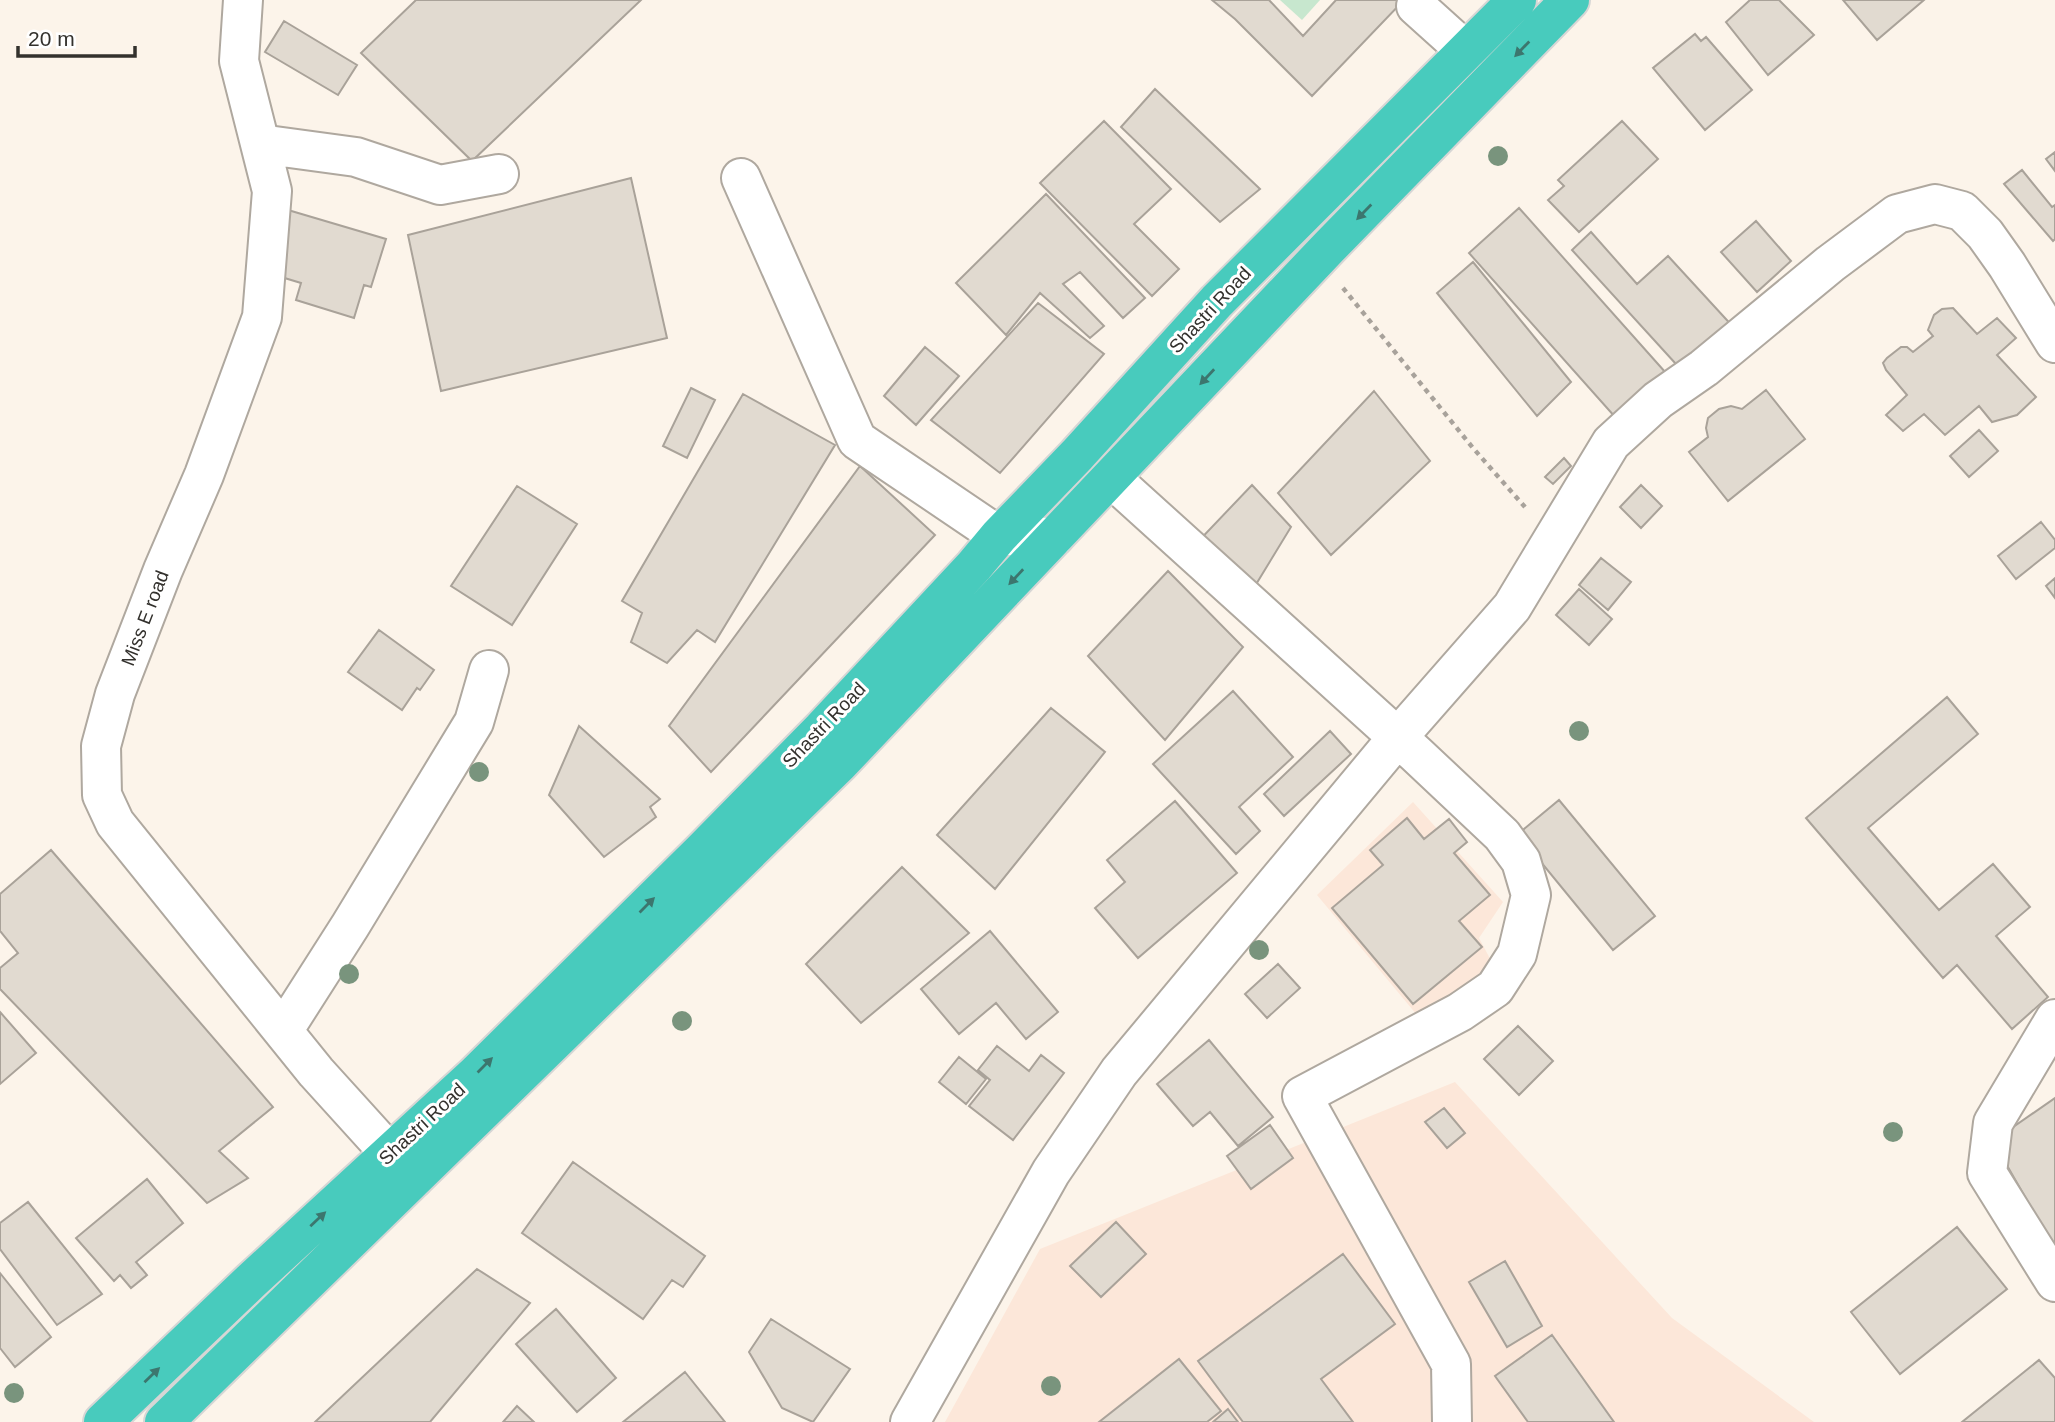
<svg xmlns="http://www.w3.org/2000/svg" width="2055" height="1422" viewBox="0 0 2055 1422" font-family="Arial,sans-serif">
	<rect width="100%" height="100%" fill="#fcf4ea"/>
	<path fill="#fce7d9" d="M 1413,802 L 1503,902 L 1479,938 L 1495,968 L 1417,1015 L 1317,895 Z
		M 1455,1082 L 1672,1318 L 1814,1422 L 945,1422 L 1040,1249 Z"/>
	<path fill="#c7e7ce" d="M 1280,0 L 1320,0 L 1302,20 Z"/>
	<path fill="#e1dad0" stroke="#a9a299" stroke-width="2" d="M 416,0 L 641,0 L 472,161 L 361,53 Z
		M 1212,0 L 1269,0 L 1303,36 L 1336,0 L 1404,0 L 1312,96 L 1235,19 Z
		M 1750,0 L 1779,0 L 1814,35 L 1768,75 L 1726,22 Z
		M 1843,0 L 1924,0 L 1877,40 Z
		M 284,21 L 357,65 L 338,95 L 265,52 Z
		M 1695,34 L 1701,41 L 1706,37 L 1752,90 L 1705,130 L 1653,68 Z
		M 1155,89 L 1260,189 L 1220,222 L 1121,127 Z
		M 1104,121 L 1171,189 L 1134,224 L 1179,269 L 1152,296 L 1040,183 Z
		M 1622,121 L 1658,159 L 1579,232 L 1548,200 L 1564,186 L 1558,180 Z
		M 2055,152 L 2055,171 L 2046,159 Z
		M 2022,170 L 2052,207 L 2055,205 L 2055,239 L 2053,241 L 2004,184 Z
		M 631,178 L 667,338 L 441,391 L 408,235 Z
		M 1046,194 L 1145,298 L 1123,318 L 1080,272 L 1063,284 L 1104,326 L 1090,338 L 1040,293 L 1006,335 L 956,283 Z
		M 1519,208 L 1674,382 L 1624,427 L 1469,253 Z
		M 288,210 L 386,239 L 371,287 L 364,285 L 354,318 L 296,300 L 301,283 L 268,273 Z
		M 1756,221 L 1791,261 L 1757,292 L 1721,252 Z
		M 1591,232 L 1637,284 L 1668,256 L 1736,330 L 1686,375 L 1572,250 Z
		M 1473,262 L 1571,382 L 1537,416 L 1437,293 Z
		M 1038,303 L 1104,354 L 1000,473 L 931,420 Z
		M 1953,308 L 1977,334 L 1997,318 L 2016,338 L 1997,355 L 2036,397 L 2017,415 L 1992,422 L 1979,406 L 1945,435 L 1924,414 L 1903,431 L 1886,415 L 1907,395 L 1886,370 L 1883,363 L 1887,358 L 1901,347 L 1907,347 L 1913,352 L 1933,336 L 1928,330 L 1934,315 L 1942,309 Z
		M 925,347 L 959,376 L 916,425 L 884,396 Z
		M 691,388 L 715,400 L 687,458 L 663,446 Z
		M 1766,390 L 1805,439 L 1728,501 L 1689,452 L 1708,437 L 1706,428 L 1708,418 L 1719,409 L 1731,406 L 1742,409 Z
		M 1374,391 L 1430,461 L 1331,555 L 1278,493 Z
		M 743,394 L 835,445 L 715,642 L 697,630 L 667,663 L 631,642 L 642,613 L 622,601 Z
		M 1979,430 L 1998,451 L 1969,477 L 1950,456 Z
		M 1564,458 L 1571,466 L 1553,484 L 1545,477 Z
		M 860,466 L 935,535 L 711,772 L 669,726 Z
		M 1252,485 L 1291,527 L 1244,604 L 1191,549 Z
		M 1641,485 L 1662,506 L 1641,528 L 1620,507 Z
		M 517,486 L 577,524 L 512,625 L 451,586 Z
		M 2041,522 L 2055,540 L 2055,548 L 2016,579 L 1998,556 Z
		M 1601,558 L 1631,582 L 1608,610 L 1579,585 Z
		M 1168,571 L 1243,647 L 1165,740 L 1088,656 Z
		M 2055,578 L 2055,598 L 2046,586 Z
		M 1579,589 L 1612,619 L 1589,645 L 1556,615 Z
		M 379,630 L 434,670 L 420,690 L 417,688 L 402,710 L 348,672 Z
		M 1233,691 L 1293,757 L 1239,807 L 1260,831 L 1236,854 L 1153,764 Z
		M 1947,697 L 1978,734 L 1868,828 L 1939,910 L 1993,864 L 2030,907 L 1996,936 L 2048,997 L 2012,1029 L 1957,965 L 1943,978 L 1806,818 Z
		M 1051,708 L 1105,752 L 995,889 L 937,835 Z
		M 579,726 L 660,799 L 650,807 L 656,817 L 604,857 L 549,795 Z
		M 1330,731 L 1351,754 L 1284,816 L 1264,794 Z
		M 1559,800 L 1655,916 L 1613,950 L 1518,834 Z
		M 1175,801 L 1237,873 L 1138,958 L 1095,908 L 1125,882 L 1107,860 Z
		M 1407,818 L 1424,839 L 1449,819 L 1467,842 L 1454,853 L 1490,895 L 1459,921 L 1482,947 L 1413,1004 L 1332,908 L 1383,865 L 1370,850 Z
		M 51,850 L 273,1107 L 219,1151 L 248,1178 L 207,1203 L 0,989 L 0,968 L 18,953 L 0,931 L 0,894 Z
		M 902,867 L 969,933 L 861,1023 L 806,964 Z
		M 990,931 L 1058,1012 L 1026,1039 L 996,1003 L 959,1034 L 921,989 Z
		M 1278,964 L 1300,988 L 1267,1018 L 1245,994 Z
		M 0,1012 L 36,1053 L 0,1084 Z
		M 1518,1026 L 1553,1061 L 1519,1095 L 1484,1059 Z
		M 1209,1040 L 1273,1117 L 1238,1146 L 1210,1112 L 1193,1126 L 1157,1084 Z
		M 997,1046 L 1029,1071 L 1041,1055 L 1064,1073 L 1013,1140 L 969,1106 L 990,1080 L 978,1070 Z
		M 959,1057 L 986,1079 L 966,1104 L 939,1082 Z
		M 2055,1098 L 2055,1249 L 1993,1141 Z
		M 1444,1108 L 1465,1133 L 1447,1148 L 1425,1122 Z
		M 1270,1125 L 1293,1158 L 1251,1189 L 1227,1156 Z
		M 573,1162 L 705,1256 L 683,1287 L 672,1280 L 643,1319 L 522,1233 Z
		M 147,1179 L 183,1223 L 136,1262 L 147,1275 L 131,1288 L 120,1275 L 114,1281 L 76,1238 Z
		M 28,1202 L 102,1294 L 57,1325 L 0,1249 L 0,1223 Z
		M 1116,1222 L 1146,1254 L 1101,1297 L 1070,1266 Z
		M 1957,1227 L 2007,1289 L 1900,1374 L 1851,1312 Z
		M 1343,1254 L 1395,1324 L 1321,1379 L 1353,1422 L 1243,1422 L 1198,1361 Z
		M 1505,1261 L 1542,1326 L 1507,1347 L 1469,1282 Z
		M 477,1269 L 530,1303 L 430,1422 L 315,1422 Z
		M 0,1273 L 51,1337 L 15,1367 L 0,1348 Z
		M 556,1309 L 616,1378 L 577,1412 L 516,1344 Z
		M 771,1319 L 850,1369 L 813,1422 L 782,1408 L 749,1352 Z
		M 1552,1335 L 1614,1422 L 1528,1422 L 1495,1376 Z
		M 1179,1359 L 1221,1411 L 1207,1422 L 1099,1422 Z
		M 2039,1360 L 2055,1378 L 2055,1422 L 1962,1422 Z
		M 685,1372 L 725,1422 L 623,1422 Z
		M 517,1406 L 534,1422 L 503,1422 Z
		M 1228,1409 L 1238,1422 L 1213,1422 Z"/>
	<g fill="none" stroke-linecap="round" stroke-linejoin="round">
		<g stroke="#afa89f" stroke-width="42">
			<path id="minor" d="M 243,0 L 239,61 L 272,191 L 262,317 L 204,475 L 163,570 L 115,694 L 101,746 L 102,795 L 115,823 L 316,1072 L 413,1179
				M 1416,6 L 1466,51
				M 260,144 L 356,157 L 440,185 L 499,174
				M 741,178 L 857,440 L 999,536 L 1054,537
				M 1111,478 L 1416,754 L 1502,835 L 1521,861 L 1531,895 L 1517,954 L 1495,988 L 1460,1012 L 1302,1096 L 1451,1364 L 1452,1422
				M 2055,1019 L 1993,1123 L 1987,1173 L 2055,1282
				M 283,1031 L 350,926 L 474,722 L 489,670
				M 910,1422 L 1051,1172 L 1119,1072 L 1398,737 L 1512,607 L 1611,443 L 1658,400 L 1704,368 L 1830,264 L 1897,214 L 1935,204 L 1962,211 L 1985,234 L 2007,265 L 2055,343"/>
		</g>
		<g stroke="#d6d6d5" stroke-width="42">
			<path id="highway" d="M 103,1422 L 251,1281 L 475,1075 L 702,851 L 822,729 L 974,566 L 999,536 L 1077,455 L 1217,301 L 1517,0
				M 164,1422 L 839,764 L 1329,247 L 1570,0"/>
		</g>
		<path stroke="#a8a29b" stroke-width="4.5" stroke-dasharray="5 5" stroke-linecap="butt" d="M 1343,288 L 1473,448 L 1525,507"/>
		<use href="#minor" stroke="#fff" stroke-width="38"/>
		<use href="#highway" stroke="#48cbbd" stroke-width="38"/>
	</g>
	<g fill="#79947d">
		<circle cx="1498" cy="156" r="10"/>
		<circle cx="1579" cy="731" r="10"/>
		<circle cx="479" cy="772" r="10"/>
		<circle cx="1259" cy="950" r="10"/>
		<circle cx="349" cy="974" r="10"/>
		<circle cx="682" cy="1021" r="10"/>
		<circle cx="1893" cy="1132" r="10"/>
		<circle cx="1051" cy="1386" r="10"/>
		<circle cx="14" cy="1393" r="10"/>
	</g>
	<defs><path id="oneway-solid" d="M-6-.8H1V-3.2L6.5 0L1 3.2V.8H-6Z" transform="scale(1.75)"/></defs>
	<g fill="#3c766e">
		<use href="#oneway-solid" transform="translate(1522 49) rotate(134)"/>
		<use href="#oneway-solid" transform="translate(1364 212) rotate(134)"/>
		<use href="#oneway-solid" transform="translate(1207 377) rotate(133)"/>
		<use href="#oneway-solid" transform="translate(1016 577) rotate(133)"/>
		<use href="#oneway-solid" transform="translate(647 905) rotate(-45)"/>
		<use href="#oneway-solid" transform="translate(485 1065) rotate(-45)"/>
		<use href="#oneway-solid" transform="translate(318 1219) rotate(-43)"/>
		<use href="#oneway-solid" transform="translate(152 1375) rotate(-44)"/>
	</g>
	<g text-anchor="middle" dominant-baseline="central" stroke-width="6" stroke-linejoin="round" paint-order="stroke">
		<g font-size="19" fill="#33312d" stroke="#fff">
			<text transform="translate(1210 310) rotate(-47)">Shastri Road</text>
			<text transform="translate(145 618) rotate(-69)">Miss E road</text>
			<text transform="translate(824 725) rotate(-46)">Shastri Road</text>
			<text transform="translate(422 1124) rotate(-43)">Shastri Road</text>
		</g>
	</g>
	<path d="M18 46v10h117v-10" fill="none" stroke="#33312d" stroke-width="3.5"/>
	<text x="28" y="46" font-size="21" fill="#33312d" stroke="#ffffff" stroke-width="5" paint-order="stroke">20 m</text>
</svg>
